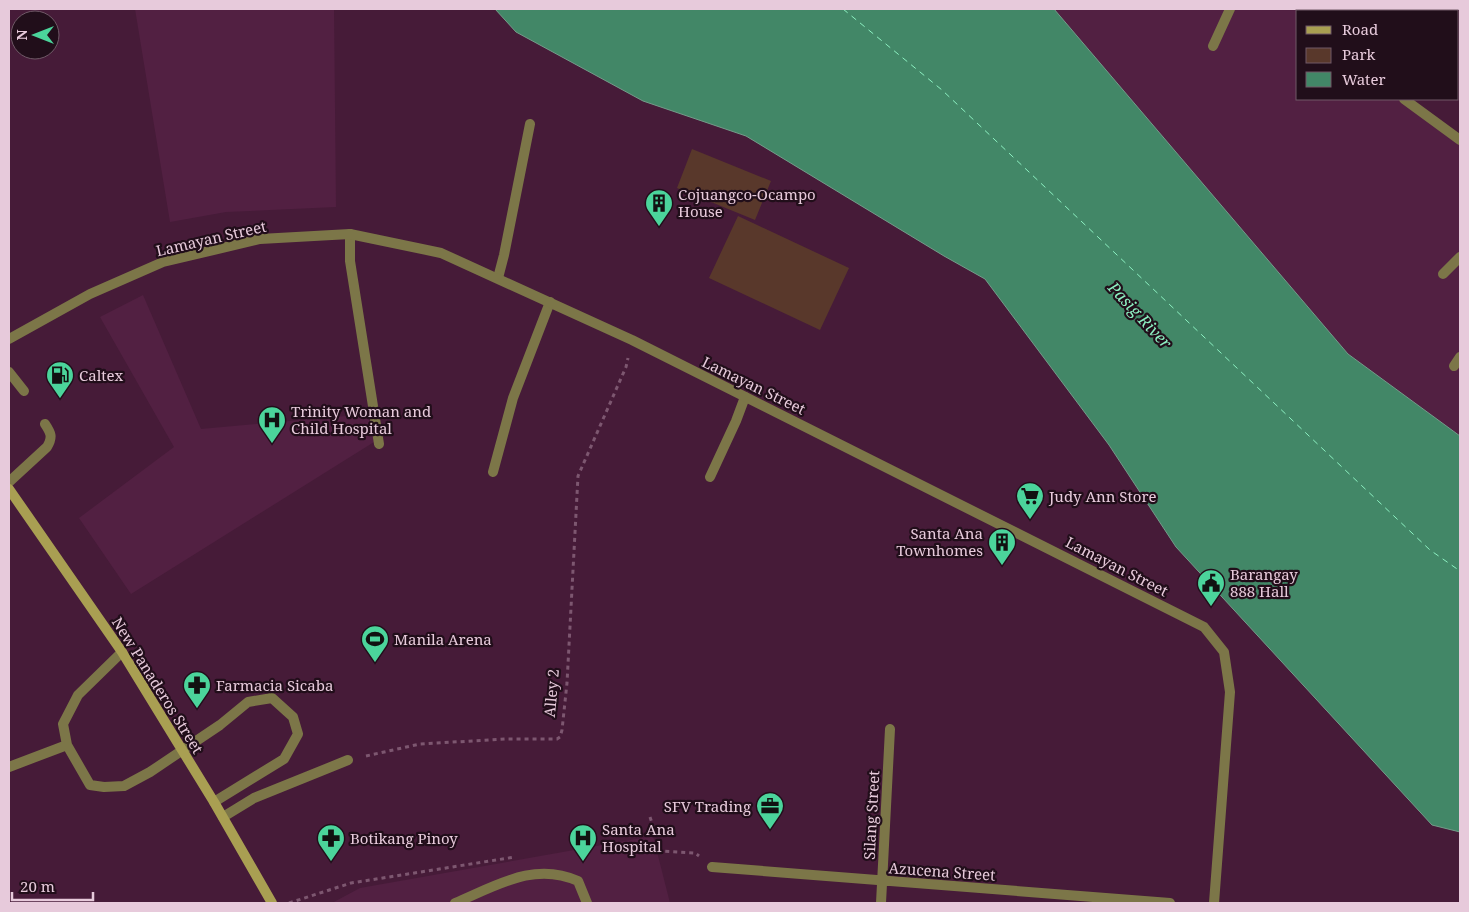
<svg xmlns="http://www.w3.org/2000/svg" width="1469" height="912" viewBox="0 0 1469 912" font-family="'Noto Serif',serif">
	<rect width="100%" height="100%" fill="#461b38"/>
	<path fill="#522042" d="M 135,9 L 334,9 L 336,207 L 226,212 L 170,222 Z
		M 1054,9 L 1325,9 L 1326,11 L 1298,11 L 1298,99 L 1412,99 L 1460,141 L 1460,436 L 1348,354 Z
		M 143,295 L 201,429 L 368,414 L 374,442 L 131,594 L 79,518 L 174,447 L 100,317 Z
		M 653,836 L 670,903 L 332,903 L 360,888 Z"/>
	<path fill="#59382b" d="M 692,149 L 771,181 L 755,220 L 677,188 Z
		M 738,216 L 849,268 L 820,330 L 709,278 Z"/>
	<path fill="#428767" stroke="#749b8a" d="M 495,9 L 1054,9 L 1348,354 L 1460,436 L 1460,832 L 1432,825 L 1176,547 L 1109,445 L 985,279 L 944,256 L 746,136 L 643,101 L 516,32 Z"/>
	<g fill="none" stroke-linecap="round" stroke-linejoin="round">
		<path stroke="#8df1c2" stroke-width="1" stroke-dasharray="6 5" stroke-linecap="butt" d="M 843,9 L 942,90 L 1430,550 L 1460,571"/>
		<path stroke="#7d5770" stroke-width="3" stroke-dasharray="4 4" stroke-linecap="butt" d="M 366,756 L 420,744 L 506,739 L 557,739 L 560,737 L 562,730 L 567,683 L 578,476 L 626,367 L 628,358
			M 650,817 L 661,851 L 695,853 L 699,856
			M 289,903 L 351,883 L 515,857"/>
		<path stroke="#7c7648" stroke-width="10" d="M 1213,46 L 1230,9
			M 350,234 L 350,261 L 379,444
			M 1443,274 L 1460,257
			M 498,278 L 504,255 L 530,124
			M 1454,366 L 1460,357
			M 9,372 L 24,391
			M 493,472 L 513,398 L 550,302
			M 710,477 L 736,421 L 745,397
			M 9,482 L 47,447 C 53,437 51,433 45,424
			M 122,652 L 78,695 L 63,724 L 67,745 L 90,785 L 104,787 L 124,786 L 150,772 L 220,725 L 248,702 L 272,698 L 293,717 L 298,734 L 284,759 L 214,802
			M 9,767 L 67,745
			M 223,817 L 254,798 L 348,760
			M 455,903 C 496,886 534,861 578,881 L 587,903"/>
		<path stroke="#7c7648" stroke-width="10" d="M 1334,9 L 1335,11
			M 1404,99 L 1460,140
			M 9,339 L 90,294 L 163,262 L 260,239 L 350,234 L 441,253 L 632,340 L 1204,627 L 1224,652 L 1230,692 L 1214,903
			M 712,867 L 1170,903
			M 881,903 L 890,729"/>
		<path stroke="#a99f52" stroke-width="10" d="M 9,489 L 122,652 L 214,802 L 272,903"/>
	</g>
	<defs>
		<g id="building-pin" transform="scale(1.4375)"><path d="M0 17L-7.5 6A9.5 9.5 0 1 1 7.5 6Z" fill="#4bd49b" stroke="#210e1a"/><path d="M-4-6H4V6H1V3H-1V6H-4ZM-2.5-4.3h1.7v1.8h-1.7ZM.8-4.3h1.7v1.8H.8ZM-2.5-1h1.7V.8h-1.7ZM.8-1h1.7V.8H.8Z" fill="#111"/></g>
		<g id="fuel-pin" transform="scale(1.4375)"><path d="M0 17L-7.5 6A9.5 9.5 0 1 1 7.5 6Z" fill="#4bd49b" stroke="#210e1a"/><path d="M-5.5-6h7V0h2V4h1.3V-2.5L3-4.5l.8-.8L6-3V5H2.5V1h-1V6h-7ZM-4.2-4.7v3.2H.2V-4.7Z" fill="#111"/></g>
		<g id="hospital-pin" transform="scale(1.4375)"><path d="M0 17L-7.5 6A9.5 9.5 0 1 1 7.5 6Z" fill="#4bd49b" stroke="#210e1a"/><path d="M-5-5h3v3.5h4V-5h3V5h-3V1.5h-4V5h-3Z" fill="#111"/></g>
		<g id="supermarket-pin" transform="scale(1.4375)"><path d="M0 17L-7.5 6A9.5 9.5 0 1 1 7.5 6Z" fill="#4bd49b" stroke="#210e1a"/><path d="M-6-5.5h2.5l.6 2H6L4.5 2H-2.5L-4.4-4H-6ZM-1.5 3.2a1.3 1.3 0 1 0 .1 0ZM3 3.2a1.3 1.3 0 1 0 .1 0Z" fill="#111"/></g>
		<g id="civic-pin" transform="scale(1.4375)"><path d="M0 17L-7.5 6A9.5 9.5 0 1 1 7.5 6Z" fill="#4bd49b" stroke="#210e1a"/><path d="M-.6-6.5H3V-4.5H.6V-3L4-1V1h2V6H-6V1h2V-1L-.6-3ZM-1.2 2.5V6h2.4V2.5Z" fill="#111"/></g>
		<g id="stadium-pin" transform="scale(1.4375)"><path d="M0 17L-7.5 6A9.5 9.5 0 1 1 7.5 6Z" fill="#4bd49b" stroke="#210e1a"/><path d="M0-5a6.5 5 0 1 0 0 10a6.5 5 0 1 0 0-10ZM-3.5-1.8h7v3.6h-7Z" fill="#111"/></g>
		<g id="pharmacy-pin" transform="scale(1.4375)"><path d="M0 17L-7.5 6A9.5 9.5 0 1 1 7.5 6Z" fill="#4bd49b" stroke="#210e1a"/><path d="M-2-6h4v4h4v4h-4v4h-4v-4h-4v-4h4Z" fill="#111"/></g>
		<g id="office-pin" transform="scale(1.4375)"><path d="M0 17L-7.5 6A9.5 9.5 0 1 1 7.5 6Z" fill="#4bd49b" stroke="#210e1a"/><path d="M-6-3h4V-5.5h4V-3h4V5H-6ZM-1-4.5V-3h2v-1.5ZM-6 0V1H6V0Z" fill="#111"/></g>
	</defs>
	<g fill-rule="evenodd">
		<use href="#building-pin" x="659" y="203"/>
		<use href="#fuel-pin" x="60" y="375"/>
		<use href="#hospital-pin" x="272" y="420"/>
		<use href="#supermarket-pin" x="1030" y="496"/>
		<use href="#building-pin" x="1002" y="542"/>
		<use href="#civic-pin" x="1211" y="583"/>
		<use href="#stadium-pin" x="375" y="639"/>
		<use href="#pharmacy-pin" x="197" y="685"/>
		<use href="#office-pin" x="770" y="806"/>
		<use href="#pharmacy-pin" x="331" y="838"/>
		<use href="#hospital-pin" x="583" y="838"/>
	</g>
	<g text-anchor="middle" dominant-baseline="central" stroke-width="4.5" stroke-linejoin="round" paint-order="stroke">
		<g font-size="15" fill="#e7cadb" stroke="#210e1a" text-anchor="start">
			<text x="678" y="194">Cojuangco-Ocampo<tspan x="678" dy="17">House</tspan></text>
			<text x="79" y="375">Caltex</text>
			<text x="291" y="411">Trinity Woman and<tspan x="291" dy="17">Child Hospital</tspan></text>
			<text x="1049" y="496">Judy Ann Store</text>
			<text x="983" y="533" text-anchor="end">Santa Ana<tspan x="983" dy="17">Townhomes</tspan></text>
			<text x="1230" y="574">Barangay<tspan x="1230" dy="17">888 Hall</tspan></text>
			<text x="394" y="639">Manila Arena</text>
			<text x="216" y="685">Farmacia Sicaba</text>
			<text x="751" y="806" text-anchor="end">SFV Trading</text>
			<text x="602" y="829">Santa Ana<tspan x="602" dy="17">Hospital</tspan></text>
			<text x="350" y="838">Botikang Pinoy</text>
		</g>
		<g font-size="15" fill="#e7cadb" stroke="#210e1a">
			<text transform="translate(211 238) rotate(-13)">Lamayan Street</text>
			<text transform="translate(754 385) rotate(26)">Lamayan Street</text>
			<text transform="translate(1117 566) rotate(27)">Lamayan Street</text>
			<text transform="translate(158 685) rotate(58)">New Panaderos Street</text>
			<text transform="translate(551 693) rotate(-85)">Alley 2</text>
			<text transform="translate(871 815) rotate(-87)">Silang Street</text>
			<text transform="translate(942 871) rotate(4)">Azucena Street</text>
		</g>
		<g font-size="16" font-style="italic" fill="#8df1c2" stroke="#210e1a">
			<text transform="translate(1140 315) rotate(47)">Pasig River</text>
		</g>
	</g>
	<rect width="1469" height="912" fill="none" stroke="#e7cadb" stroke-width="20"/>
	<rect x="1296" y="10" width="162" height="90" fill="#210e1a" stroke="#705967"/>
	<rect x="1306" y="26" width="25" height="8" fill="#a99f52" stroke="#705967"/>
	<text x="1342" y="35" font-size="15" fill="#e7cadb">Road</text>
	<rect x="1306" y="48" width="25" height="15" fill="#59382b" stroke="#705967"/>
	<text x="1342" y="60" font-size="15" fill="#e7cadb">Park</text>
	<rect x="1306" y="72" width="25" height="15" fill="#428767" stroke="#705967"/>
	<text x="1342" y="85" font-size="15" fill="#e7cadb">Water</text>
	<g transform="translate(35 35) rotate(270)"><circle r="24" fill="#210e1a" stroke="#705967"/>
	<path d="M0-4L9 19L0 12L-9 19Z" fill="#4bd49b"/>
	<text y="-8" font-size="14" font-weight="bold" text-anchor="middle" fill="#e7cadb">N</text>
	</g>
	<path d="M12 892v8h81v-8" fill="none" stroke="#e7cadb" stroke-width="2.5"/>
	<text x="20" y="892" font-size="15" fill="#e7cadb" stroke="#210e1a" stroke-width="4" paint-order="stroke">20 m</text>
</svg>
